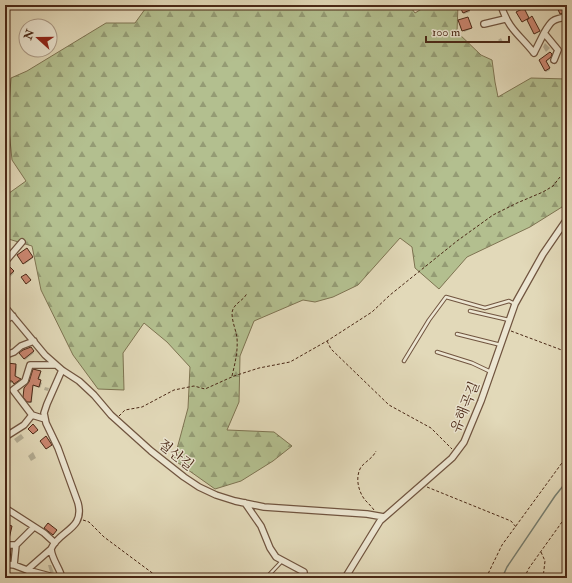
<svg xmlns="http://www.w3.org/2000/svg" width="572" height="583" viewBox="0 0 572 583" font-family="'IM FELL Double Pica','Noto Serif KR',serif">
	<defs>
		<pattern id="forest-firs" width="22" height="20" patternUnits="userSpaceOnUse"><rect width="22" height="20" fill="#b3bf8f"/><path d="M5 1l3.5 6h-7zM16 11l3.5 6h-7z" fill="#949b74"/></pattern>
	</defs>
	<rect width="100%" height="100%" fill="#e2d9b9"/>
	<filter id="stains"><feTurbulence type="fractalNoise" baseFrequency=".005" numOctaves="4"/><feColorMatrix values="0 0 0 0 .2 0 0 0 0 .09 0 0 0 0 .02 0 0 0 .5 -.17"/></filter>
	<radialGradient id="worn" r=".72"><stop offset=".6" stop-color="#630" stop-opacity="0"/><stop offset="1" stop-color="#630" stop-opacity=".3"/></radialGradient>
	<path fill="url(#forest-firs)" stroke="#7e7452" d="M 148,5 L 409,5 L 415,13 L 428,5 L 458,5 L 457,32 L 481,55 L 492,60 L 495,82 L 498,97 L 531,78 L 567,79 L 567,199 L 562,207 L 530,227 L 467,257 L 439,289 L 415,268 L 412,247 L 400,238 L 358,285 L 333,297 L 315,302 L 303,300 L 254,321 L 240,356 L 239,402 L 227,430 L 274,432 L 292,446 L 273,461 L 241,481 L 215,489 L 174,460 L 188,408 L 190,367 L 167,342 L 144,323 L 123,353 L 124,390 L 98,389 L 73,355 L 41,290 L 32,246 L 5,238 L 5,196 L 26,181 L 12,160 L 8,120 L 11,78 L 27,71 L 106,23 L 135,23 Z"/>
	<path fill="#0003" d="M 461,5 L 467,5 L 470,12 L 464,14 Z
		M 481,5 L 484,5 L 484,10 L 481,10 Z
		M 538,5 L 562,5 L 565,13 L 561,15 L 558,7 L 540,9 Z
		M 468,19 L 471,29 L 464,32 L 460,21 Z
		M 501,38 L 503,42 L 501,43 L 498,40 Z
		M 545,43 L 550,48 L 546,52 L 543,47 Z
		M 550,53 L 552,56 L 551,58 L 546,62 L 550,70 L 546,72 L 540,60 Z
		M 26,249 L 33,258 L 25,264 L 18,255 Z
		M 5,269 L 13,271 L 14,273 L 5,282 Z
		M 7,339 L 11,340 L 11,347 L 6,345 Z
		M 31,348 L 34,353 L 25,360 L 20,353 Z
		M 16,364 L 17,367 L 16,378 L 21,382 L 16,385 L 14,383 L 9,383 L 7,381 Z
		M 40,372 L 41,374 L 39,381 L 42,383 L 40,388 L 33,386 L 32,403 L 29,403 L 24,396 Z
		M 45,387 L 49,388 L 48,391 L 44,390 Z
		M 21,434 L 24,438 L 17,443 L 14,439 Z
		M 33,452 L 36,458 L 31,461 L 28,456 Z
		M 5,550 L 11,550 L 11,551 L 10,561 L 5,560 Z
		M 48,565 L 51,565 L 54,573 L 50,572 Z
		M 16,574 L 22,577 L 23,578 L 14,578 Z"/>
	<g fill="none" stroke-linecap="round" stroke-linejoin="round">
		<path stroke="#778073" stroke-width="1.5" d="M 502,578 L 507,567 L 555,496 L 567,481"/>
	</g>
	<path fill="#cb8771" stroke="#4a2816" d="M 459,5 L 468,5 L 470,10 L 463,13 Z
		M 556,5 L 563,5 L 566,12 L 560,14 Z
		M 524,8 L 529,18 L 522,22 L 516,12 Z
		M 532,16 L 540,31 L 534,34 L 527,20 Z
		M 468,17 L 472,28 L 462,31 L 458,20 Z
		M 550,52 L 552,54 L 551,57 L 546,61 L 550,68 L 545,71 L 539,60 Z
		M 27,248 L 33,257 L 23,264 L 17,255 Z
		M 8,265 L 14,271 L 5,279 L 5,267 Z
		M 26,274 L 31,280 L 26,284 L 21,277 Z
		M 31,347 L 34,351 L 24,359 L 19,353 L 23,350 Z
		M 7,363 L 16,364 L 15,376 L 21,379 L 14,384 L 12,381 L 6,381 Z
		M 33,369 L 41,371 L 38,379 L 41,380 L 39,387 L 33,385 L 31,402 L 27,402 L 23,397 L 24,388 L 29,382 Z
		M 33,424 L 38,430 L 33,434 L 28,429 Z
		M 46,436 L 52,445 L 46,449 L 40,441 Z
		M 48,523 L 57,530 L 53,535 L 44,528 Z
		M 5,524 L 12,526 L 9,539 L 5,538 Z
		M 5,549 L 11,549 L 10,560 L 5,560 Z"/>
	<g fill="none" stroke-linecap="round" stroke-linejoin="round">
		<g stroke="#70543f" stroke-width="4.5">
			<path id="lane" d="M 470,311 L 509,320
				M 457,334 L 501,345
				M 437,352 L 472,363 L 491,372
				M 404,361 L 429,320 L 446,297 L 485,308 L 509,301 L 515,304
				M 266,578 L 283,560"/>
		</g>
		<g stroke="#70543f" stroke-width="8">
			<path id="street" d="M 501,5 C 508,29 520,35 534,53
				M 484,24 L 505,19
				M 534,53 L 544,33
				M 554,60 L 558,50 L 544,33 C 551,21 552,19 567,17
				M 5,262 L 22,242
				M 5,307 L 45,355 L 62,370 L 79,381 L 94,395 L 111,415 L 151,451 L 184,477 L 199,487 L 216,495 L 235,501 L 264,507 L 367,514 L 384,517
				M 5,320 L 13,316
				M 6,355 L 14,352 L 21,346 L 34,341
				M 32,415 L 13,390 L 25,381 L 30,365 L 56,365
				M 5,437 L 24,425 L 32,415 L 45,419
				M 245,503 L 261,526 L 270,548 L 276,557 L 304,572 L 304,578
				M 5,508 L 44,533 L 55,543
				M 5,545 L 16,545 L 14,565
				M 16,545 L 34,527
				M 51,549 L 27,570 L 57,578
				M 5,564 L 14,565 L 27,570
				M 62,578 C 60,568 52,560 51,549 C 59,530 85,530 78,503 L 58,448 L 46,423 L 44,413 L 47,404 L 62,370
				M 345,578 L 380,521 L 452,458 L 464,442 L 481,401 L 515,304 L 543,254 L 567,219"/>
		</g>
		<path stroke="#4a2816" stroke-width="1" stroke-dasharray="3 2" stroke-linecap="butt" d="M 511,331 L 567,352
			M 327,341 L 331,349 L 389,405 L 431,428 L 452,449
			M 232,376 C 235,363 238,352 237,338 C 236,330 232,322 232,313 C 233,303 244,301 247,293
			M 119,416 L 125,410 L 142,407 L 174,390 L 194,386 L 205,389 L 234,376 L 259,368 L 290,362 L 327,341 L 372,312 L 390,295 L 457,241 L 493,215 L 517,203 L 543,192 L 553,186 L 560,177
			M 427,487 L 511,521 L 516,527
			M 374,510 C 371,506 368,503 365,500 C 358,491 355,477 361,467 C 366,461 373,458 376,451
			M 83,520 L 89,522 L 104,537 L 159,578
			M 541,552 L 545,561 L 543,578
			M 486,578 L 502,545 L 567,456
			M 524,578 L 529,568 L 567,515"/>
		<use href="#lane" stroke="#ece6d2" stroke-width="2.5"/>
		<use href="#street" stroke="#ece6d2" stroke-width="5.5"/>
	</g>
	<g text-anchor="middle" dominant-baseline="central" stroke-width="3" stroke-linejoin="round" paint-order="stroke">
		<g font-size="14" fill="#4a2816" stroke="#ece6d2">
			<text transform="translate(465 407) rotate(-68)">유해곡길</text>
			<text transform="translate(176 455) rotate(38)">절산길</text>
		</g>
	</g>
	<rect width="572" height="583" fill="none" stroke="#e2d9b9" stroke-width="20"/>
	<rect x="6" y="6" width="560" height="571" fill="none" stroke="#4a2816" stroke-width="2"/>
	<rect x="10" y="10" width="552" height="563" fill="none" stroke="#4a2816"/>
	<g transform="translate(38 38) rotate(291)"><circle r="19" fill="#ece6d2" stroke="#ab9a87"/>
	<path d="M0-3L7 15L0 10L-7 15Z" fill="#8f2418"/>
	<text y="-6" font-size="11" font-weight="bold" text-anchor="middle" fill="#4a2816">N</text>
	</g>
	<path d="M426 36v6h83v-6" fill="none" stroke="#4a2816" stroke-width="2"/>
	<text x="432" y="36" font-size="12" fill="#4a2816" stroke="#ece6d2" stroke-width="3" paint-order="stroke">100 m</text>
	<rect width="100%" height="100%" filter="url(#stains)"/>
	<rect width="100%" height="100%" fill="url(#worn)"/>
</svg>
